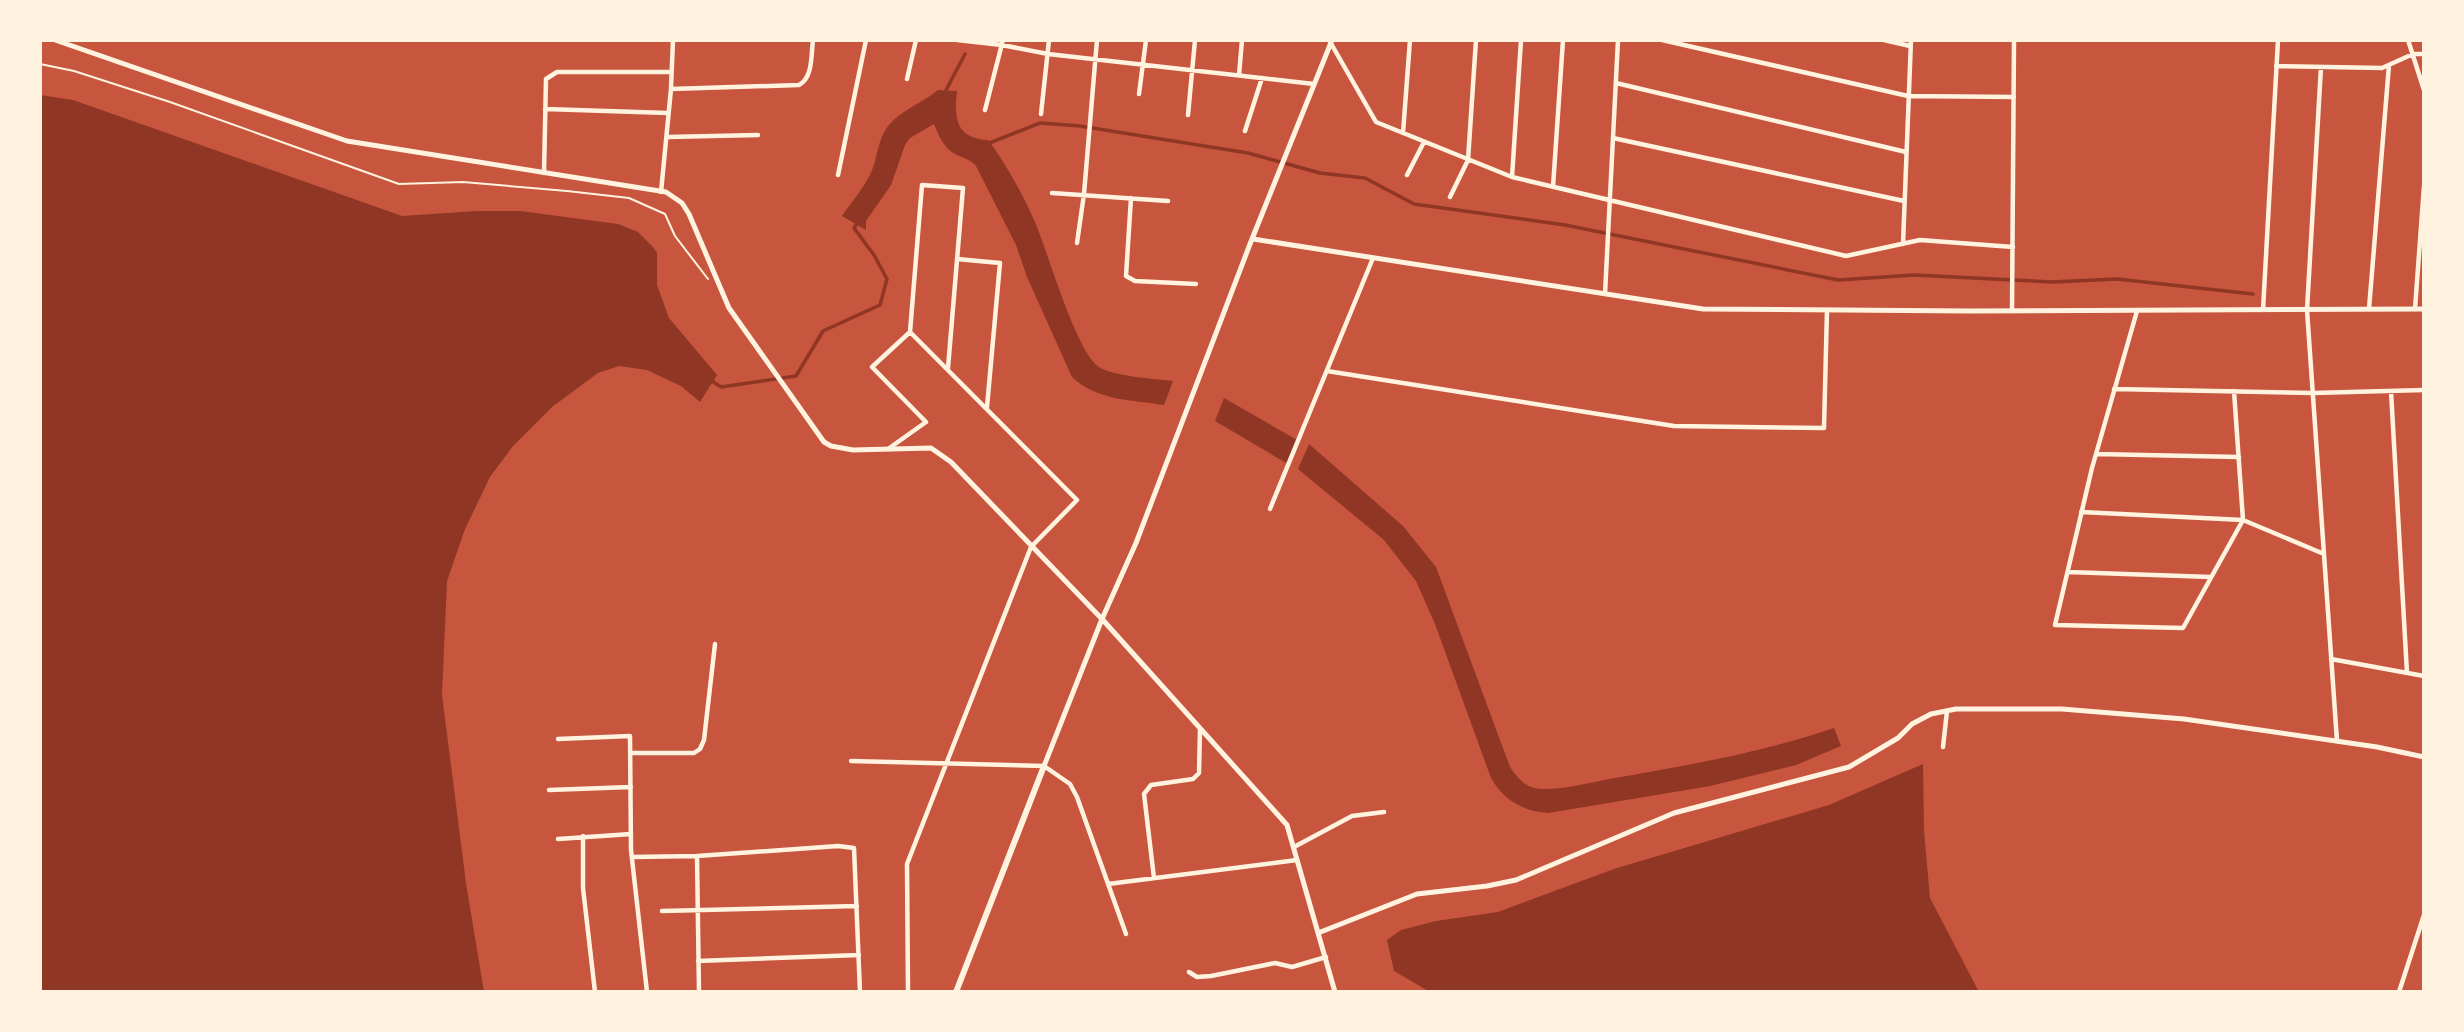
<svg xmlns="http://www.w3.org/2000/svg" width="2464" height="1032" viewBox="0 0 2464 1032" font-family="'Crimson Pro',serif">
	<rect width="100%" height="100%" fill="#c8553d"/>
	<path fill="#8f3625" d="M 938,90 L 957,91 C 954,119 956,138 988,140 C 1006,163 1030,207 1040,235 C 1050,261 1078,354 1099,367 C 1112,376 1155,379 1173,381 L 1164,405 C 1133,400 1097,401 1072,377 L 1027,277 L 1016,245 L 976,166 C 970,159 963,158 955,154 C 943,147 939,136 934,124 L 910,138 L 905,145 L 891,185 L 866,221 L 866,230 L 842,216 C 851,203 862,190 870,175 C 878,159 877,139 889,125 C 901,110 923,103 938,90 Z
		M 40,95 L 73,100 L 402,216 L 477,211 L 520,211 L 618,224 L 638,232 L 653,247 L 657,253 L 657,285 L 669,318 L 717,375 L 700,402 L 681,386 L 647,370 L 619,366 L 598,373 L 552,407 L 513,446 L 490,477 L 465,529 L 447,581 L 442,695 L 466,883 L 484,992 L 40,992 Z
		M 1224,398 L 1297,440 L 1288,464 L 1215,421 Z
		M 1309,444 L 1403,526 L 1436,567 L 1510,767 C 1516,776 1523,785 1534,788 C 1553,792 1589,783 1609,779 C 1685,766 1760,753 1834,728 L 1841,746 L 1796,765 L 1710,786 L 1548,813 C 1522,811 1504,800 1491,778 L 1435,624 L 1416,581 L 1384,540 L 1298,469 Z
		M 1923,764 L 1924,831 L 1930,898 L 1979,992 L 1430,992 L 1394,971 L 1387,940 L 1401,930 L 1436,921 L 1498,912 L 1614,869 L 1829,805 Z"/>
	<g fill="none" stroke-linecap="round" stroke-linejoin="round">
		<path stroke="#8f3625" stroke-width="3.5" d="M 945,92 L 965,54
			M 987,144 L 1040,123 L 1080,126 L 1248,153 L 1320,173 L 1365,178 L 1414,204 L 1565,225 L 1838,280 L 1914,275 L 2052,282 L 2117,279 L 2253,294
			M 709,379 L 721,387 L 796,376 L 823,331 L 880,305 L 887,279 L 874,255 L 854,228 L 858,222"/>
		<path stroke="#fff3e0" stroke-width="2" d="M 40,64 L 74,71 L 170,102 L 399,184 L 463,182 L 567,191 L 629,198 L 665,214 L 675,236 L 708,279"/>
		<path stroke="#fff3e0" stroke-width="4.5" d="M 957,40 L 1002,45 L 1048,54 L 1314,84
			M 1329,40 L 1376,122 L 1512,177 L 1521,40
			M 1662,40 L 1908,96 L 2014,97
			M 1884,40 L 1910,46
			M 2408,40 L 2424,90
			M 2276,66 L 2382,68 L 2413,54 L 2424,54
			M 2321,67 L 2307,310 L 2337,741
			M 1239,75 L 1242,40
			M 907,79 L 916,40
			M 1616,83 L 1906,152
			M 671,88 L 673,40
			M 1139,94 L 1146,40
			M 545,109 L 668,113
			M 985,110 L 1003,40
			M 1041,114 L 1049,40
			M 1188,115 L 1195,40
			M 1245,131 L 1262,78
			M 1403,133 L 1410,40
			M 667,137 L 758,135
			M 1613,138 L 1904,201
			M 544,173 L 546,79 L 557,72 L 671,72
			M 838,175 L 866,40
			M 1407,175 L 1424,142
			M 1512,177 L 1846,256 L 1920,240 L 2013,247
			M 1553,187 L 1563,40
			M 661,192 L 671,89 L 799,85 C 813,78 811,55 813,40
			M 1052,193 L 1168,201
			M 1450,197 L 1468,160 L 1476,40
			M 1131,198 L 1126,276 L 1135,281 L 1196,284
			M 1077,243 L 1084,194 L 1097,40
			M 1903,244 L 1911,40
			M 957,259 L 1000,263 L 987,407
			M 1605,294 L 1618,40
			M 2369,309 L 2389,65
			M 2415,309 L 2424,186
			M 2263,310 L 2278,40
			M 2012,311 L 2014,40
			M 2137,311 L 2092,468 L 2055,625 L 2183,628 L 2243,520 L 2234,391
			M 910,332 L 922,185 L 963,188 L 948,368
			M 1327,371 L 1674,426 L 1824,428 L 1827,310
			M 2114,389 L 2313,393 L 2424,390
			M 2391,391 L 2407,673
			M 888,449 L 926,422 L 872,367 L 910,332 L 1077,500 L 1031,547 L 907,864 L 908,992
			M 2096,454 L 2239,457
			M 1270,509 L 1373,258
			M 2081,512 L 2243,520 L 2324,554
			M 2068,572 L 2211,577
			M 2331,659 L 2424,676
			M 558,739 L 630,736 L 631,850 L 647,992
			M 1943,747 L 1947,711
			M 630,753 L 694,753 L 700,749 L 704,740 L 715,644
			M 851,761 L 1044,766 L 1070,784 L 1077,797 L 1126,934
			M 549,790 L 631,787
			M 583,836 L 583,888 L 595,992
			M 558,839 L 631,834
			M 1294,847 L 1352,816 L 1384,812
			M 697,856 L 838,846 L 854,848 L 860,992
			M 632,857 L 697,856 L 699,992
			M 1154,878 L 1144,794 L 1151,785 L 1193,779 L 1199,773 L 1200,729
			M 1108,884 L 1297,860
			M 662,911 L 857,906
			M 698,961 L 859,955
			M 1189,972 L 1197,977 L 1211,976 L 1275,963 L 1292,967 L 1326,957
			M 2399,992 L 2424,915"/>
		<path stroke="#fff3e0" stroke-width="5" d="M 55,40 L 347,141 L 666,192 L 682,203 L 689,214 L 729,308 L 824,442 L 831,446 L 853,450 L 931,448 L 951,462 L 1102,619 L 1287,825 L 1335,992
			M 1253,239 L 1703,309 L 1969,311 L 2424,309
			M 1044,766 L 1102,619 L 1136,543 L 1250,244 L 1332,40
			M 1318,933 L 1417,894 L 1487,886 L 1516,880 L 1674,813 L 1849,767 L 1898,738 L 1912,724 L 1931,714 L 1956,709 L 2062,709 L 2184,719 L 2377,747 L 2424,757"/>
		<path stroke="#fff3e0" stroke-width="6" d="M 956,992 L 1044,766"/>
	</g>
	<rect width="2464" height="1032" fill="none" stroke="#fff3e0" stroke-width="84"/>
</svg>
